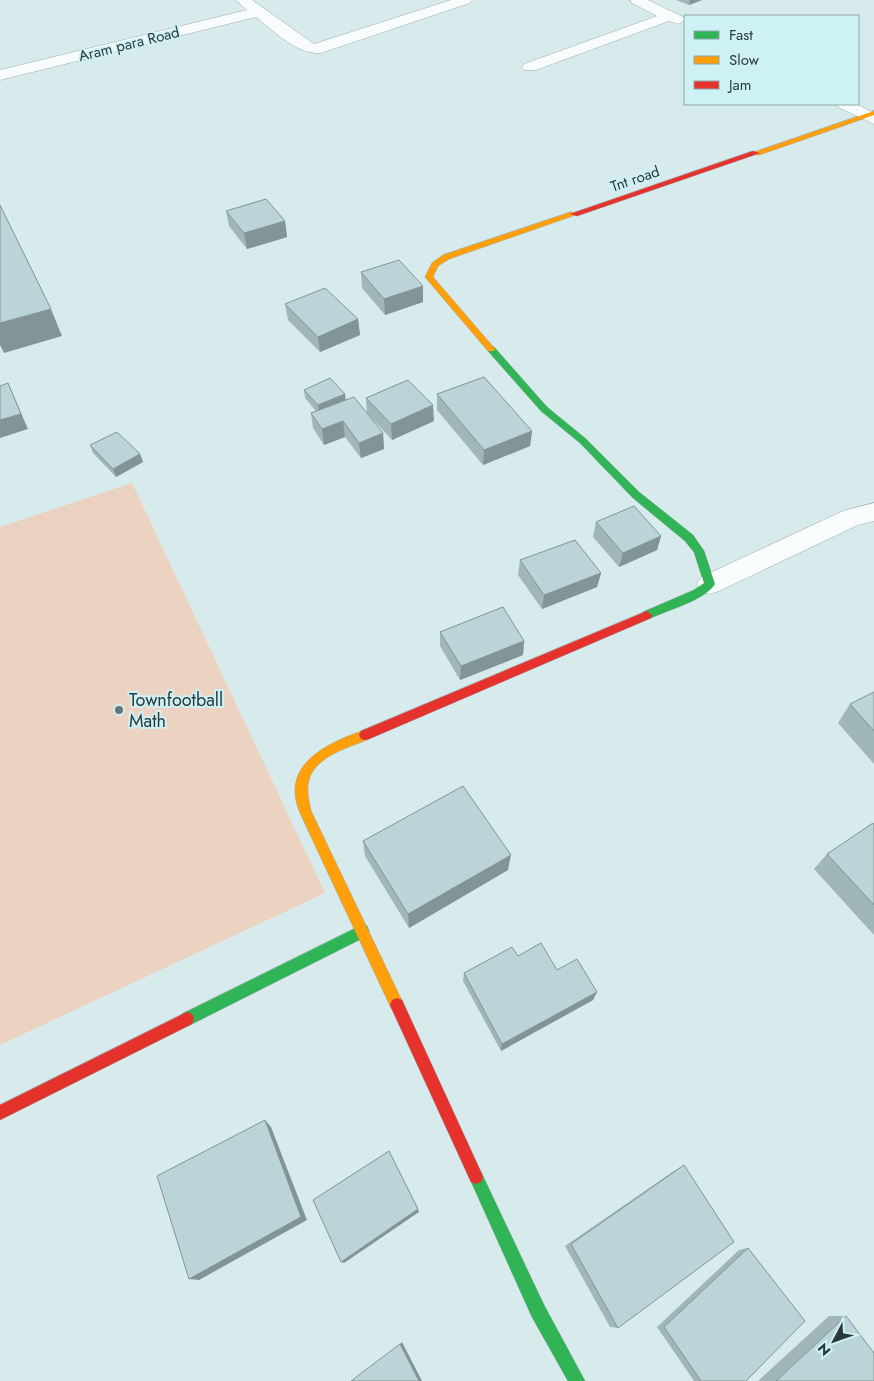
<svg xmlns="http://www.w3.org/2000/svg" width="874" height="1381" viewBox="0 0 874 1381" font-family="Jost,sans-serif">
	<rect width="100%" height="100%" fill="#d7eaec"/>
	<path fill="#ecd2c1" d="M 132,483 L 325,893 L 0,1045 L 0,527 Z"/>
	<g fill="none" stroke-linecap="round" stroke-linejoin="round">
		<g stroke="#9cabac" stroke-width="1">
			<path id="street" d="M 236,0 L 252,0 L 314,44 L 451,0 L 472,0 L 470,3 L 321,53 C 297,55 274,31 256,17 L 0,80 L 0,70 L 247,10 Z
				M 630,0 L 648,0 L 683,17 L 685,20 L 678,24 L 669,21 L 536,70 L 524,70 L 522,67 L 524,64 L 657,16 L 632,3 Z
				M 836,104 L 856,104 L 874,113 L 874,124 L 838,107 Z
				M 874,503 L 874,521 L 858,525 L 719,591 L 710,594 L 701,591 L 697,584 L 701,577 L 843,511 Z"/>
		</g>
		<g stroke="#9cabac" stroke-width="1">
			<path id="fast" d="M 491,346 L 494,347 L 547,407 L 586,439 L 639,492 L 693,535 L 704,551 L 715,584 C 705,600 668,610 651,618 L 643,618 L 642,615 L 643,612 L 694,590 L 704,583 L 694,552 L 685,541 L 633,498 L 580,443 L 541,411 L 488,351 L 487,349 Z
				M 362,925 L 367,926 L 369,931 L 367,936 L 192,1024 L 187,1026 L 182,1024 L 180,1019 L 182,1014 Z
				M 476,1170 L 481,1172 L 544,1305 L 585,1381 L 568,1381 L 532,1317 L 469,1177 L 471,1172 Z"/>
		</g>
		<g stroke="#9cabac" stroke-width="1">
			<path id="slow" d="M 874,111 L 874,115 L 759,155 L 752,153 Z
				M 571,212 L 578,214 L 449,259 L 438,266 L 433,277 L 495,349 L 494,351 L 488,351 L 425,277 L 432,263 L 443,255 Z
				M 365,730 L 369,731 L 371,735 L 369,739 C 350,747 315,756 309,780 C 306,790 309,801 311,811 L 404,1005 L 402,1010 L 397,1012 L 392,1010 L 301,815 C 278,765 327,743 365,730 Z"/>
		</g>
		<g stroke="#9cabac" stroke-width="1">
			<path id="jam" d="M 753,151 L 760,153 L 577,216 L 570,214 Z
				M 647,611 L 652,615 L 651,618 L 369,739 L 365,740 L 361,739 L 359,735 L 361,731 Z
				M 397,998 L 402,1000 L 481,1172 L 483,1177 L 481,1182 L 476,1184 L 471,1182 L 390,1005 L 392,1000 Z
				M 187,1012 L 192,1014 L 194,1019 L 192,1024 L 0,1120 L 0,1105 Z"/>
		</g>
		<use href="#street" fill="#f9fcfc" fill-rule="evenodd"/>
		<use href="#fast" fill="#30b455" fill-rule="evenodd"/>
		<use href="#slow" fill="#ff9f0a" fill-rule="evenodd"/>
		<use href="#jam" fill="#e5322d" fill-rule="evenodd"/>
	</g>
	<path fill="#a0b6b9" d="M 676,0 L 702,0 L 689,5 Z
		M 226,211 L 285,221 L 287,237 L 247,249 L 229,226 Z
		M 361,272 L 423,302 L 385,315 L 362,288 Z
		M 285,304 L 358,319 L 360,335 L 320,352 L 288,320 Z
		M 304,390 L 345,394 L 345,400 L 383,433 L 384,449 L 361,458 L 345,437 L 324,445 L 313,428 L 311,413 L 316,411 L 305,398 Z
		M 437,394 L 532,431 L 530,446 L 483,465 L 437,410 Z
		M 366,398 L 434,421 L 392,440 L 367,413 Z
		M 90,445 L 140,454 L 143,462 L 116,477 L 93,453 Z
		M 596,522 L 661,536 L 657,550 L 619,567 L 593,537 Z
		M 520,560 L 601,573 L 597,587 L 542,609 L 518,575 Z
		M 440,632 L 524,641 L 523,655 L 460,680 L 440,646 Z
		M 874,692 L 874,764 L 838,723 L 850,704 Z
		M 874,825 L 874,935 L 814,869 L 827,854 Z
		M 363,841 L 508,870 L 409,928 L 365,856 Z
		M 518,956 L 557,970 L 597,992 L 593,1000 L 501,1051 L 463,981 L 464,973 Z
		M 684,1165 L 618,1328 L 610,1327 L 565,1246 L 674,1171 Z
		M 748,1248 L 746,1381 L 694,1381 L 657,1327 L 739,1250 Z
		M 829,1316 L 846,1316 L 874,1381 L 758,1381 Z"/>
	<path fill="#829496" d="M 690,0 L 702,0 L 689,5 Z
		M 285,221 L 287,237 L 247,249 L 244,233 Z
		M 423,286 L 423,302 L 385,315 L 384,299 Z
		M 51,309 L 62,336 L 4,353 L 0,345 L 0,323 Z
		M 358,319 L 360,335 L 320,352 L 318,337 Z
		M 8,383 L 28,429 L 0,438 L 0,420 Z
		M 345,394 L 346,402 L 319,413 L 318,405 Z
		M 433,405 L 434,421 L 392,440 L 391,424 Z
		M 343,421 L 345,437 L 324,445 L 322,429 Z
		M 532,431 L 530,446 L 483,465 L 484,450 Z
		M 383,433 L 384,449 L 361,458 L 359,443 Z
		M 140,454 L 143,462 L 116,477 L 113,469 Z
		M 661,536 L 657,550 L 619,567 L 623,553 Z
		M 601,573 L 597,587 L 542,609 L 544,595 Z
		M 524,641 L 523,655 L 460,680 L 461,666 Z
		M 511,855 L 508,870 L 409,928 L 408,914 Z
		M 597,992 L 593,1000 L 501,1051 L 502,1044 Z
		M 265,1120 L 271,1127 L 307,1220 L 199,1280 L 189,1279 Z
		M 418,1209 L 419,1212 L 344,1263 L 341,1262 Z
		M 402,1342 L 422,1381 L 419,1381 L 400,1344 Z"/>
	<path fill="#bad4d7" stroke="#829496" d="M 266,199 L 285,221 L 244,233 L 226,211 Z
		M 0,205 L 51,309 L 0,323 Z
		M 399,260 L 423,286 L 384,299 L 361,272 Z
		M 325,288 L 358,319 L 318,337 L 285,304 Z
		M 484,377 L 532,431 L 484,450 L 437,394 Z
		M 330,378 L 345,394 L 318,405 L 304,390 Z
		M 408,380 L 433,405 L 391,424 L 366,398 Z
		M 8,383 L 21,414 L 0,420 L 0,386 Z
		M 354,397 L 383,433 L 359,443 L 343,421 L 322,429 L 311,413 Z
		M 117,432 L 140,454 L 113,469 L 90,445 Z
		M 634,506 L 661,536 L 623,553 L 596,522 Z
		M 575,540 L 601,573 L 544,595 L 520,560 Z
		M 503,607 L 524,641 L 461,666 L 440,632 Z
		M 874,692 L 874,731 L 850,704 Z
		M 463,786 L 511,855 L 408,914 L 363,841 Z
		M 873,823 L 874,825 L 874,905 L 827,854 Z
		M 541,943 L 557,970 L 577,959 L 597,992 L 502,1044 L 464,973 L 512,947 L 518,956 Z
		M 265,1120 L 301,1217 L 189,1279 L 157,1176 Z
		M 389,1151 L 418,1209 L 341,1262 L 313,1200 Z
		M 684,1165 L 734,1242 L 618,1328 L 571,1244 Z
		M 748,1248 L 805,1321 L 746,1381 L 701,1381 L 664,1327 Z
		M 846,1316 L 874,1353 L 874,1381 L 776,1381 Z
		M 400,1344 L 419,1381 L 351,1381 Z"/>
	<circle fill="#677779" stroke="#cef1f5" stroke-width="2" cx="119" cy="710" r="5"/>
	<g text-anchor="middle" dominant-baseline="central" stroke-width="4" stroke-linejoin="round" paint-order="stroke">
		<g font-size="15" fill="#2b393b" stroke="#cef1f5">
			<text transform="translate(129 44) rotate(-14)">Aram para Road</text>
			<text transform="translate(635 179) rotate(-19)">Tnt road</text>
		</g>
		<g font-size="18" fill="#2b393b" stroke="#cef1f5" text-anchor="start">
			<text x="129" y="700">Townfootball<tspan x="129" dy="21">Math</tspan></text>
		</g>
	</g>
	<rect x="684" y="15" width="175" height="90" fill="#cef1f5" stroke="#8da7ab"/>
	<rect x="694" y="31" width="25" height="8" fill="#30b455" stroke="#8da7ab"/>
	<text x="729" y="40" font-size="15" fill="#2b393b">Fast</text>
	<rect x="694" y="56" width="25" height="8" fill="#ff9f0a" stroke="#8da7ab"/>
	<text x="729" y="65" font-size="15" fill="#2b393b">Slow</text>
	<rect x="694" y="81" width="25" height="8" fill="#e5322d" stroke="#8da7ab"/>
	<text x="729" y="90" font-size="15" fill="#2b393b">Jam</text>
	<g transform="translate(834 1341) rotate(229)" stroke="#cef1f5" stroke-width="4" paint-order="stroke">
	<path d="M0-4L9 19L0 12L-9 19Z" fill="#2b393b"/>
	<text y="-8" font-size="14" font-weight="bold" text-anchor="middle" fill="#2b393b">N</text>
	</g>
</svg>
